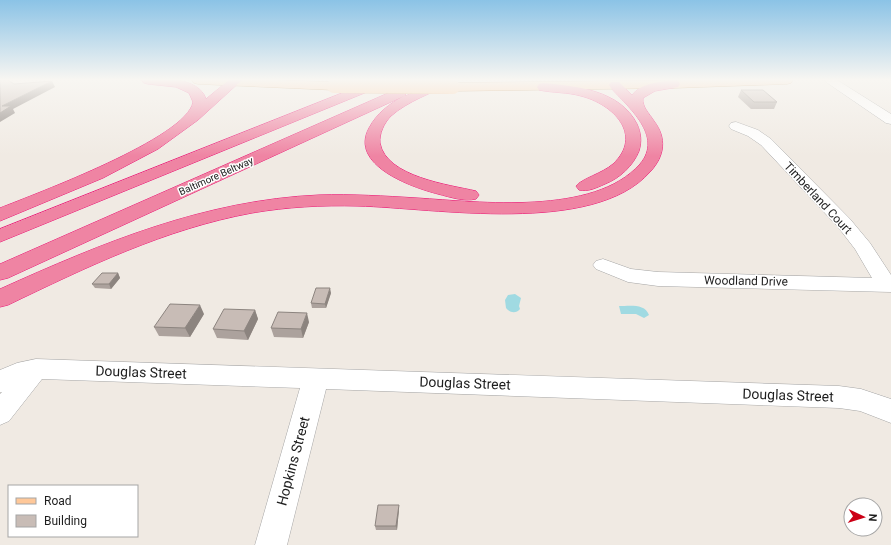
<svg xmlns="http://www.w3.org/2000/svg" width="891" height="545" viewBox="0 0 891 545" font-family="Roboto,sans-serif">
	<rect width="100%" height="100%" fill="#f0eae3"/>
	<path fill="#a0dae2" d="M 515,294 L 521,298 L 519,306 L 520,309 C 516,314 510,313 506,308 L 505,300 L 508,295 Z
		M 619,306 C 629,306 645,303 649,315 L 644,318 L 636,314 L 621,314 Z"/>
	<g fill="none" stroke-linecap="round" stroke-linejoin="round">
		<g stroke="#a5a5a5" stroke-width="1">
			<path id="minor" d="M 825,80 L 837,80 L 891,114 L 891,124 L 886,123 L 826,82 Z
				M 736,122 L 758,130 L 771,139 L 850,219 L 870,243 L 891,275 L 891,292 L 658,286 L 628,282 L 596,269 L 593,265 L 596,261 L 603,259 L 631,269 L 658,272 L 872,278 L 855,249 L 838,227 L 761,145 L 748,136 L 731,129 L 729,126 L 731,123 Z
				M 36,359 L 839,386 L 861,389 L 891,399 L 891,423 L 860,411 L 839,408 L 326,389 L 287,545 L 255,545 L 300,388 L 42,379 L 9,421 L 0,425 L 0,394 L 2,392 L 0,392 L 0,370 L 17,363 Z"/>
		</g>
		<g stroke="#985600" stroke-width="1">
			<path id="major" d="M 192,80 L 272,80 L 334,82 L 338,83 L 340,86 L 338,89 L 334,90 L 198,84 L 194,83 Z
				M 695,80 L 793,80 L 791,83 L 787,84 L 674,88 L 453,91 L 449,90 L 447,87 L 449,84 L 453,83 Z"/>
		</g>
		<g stroke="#ea1474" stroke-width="1">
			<path id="highway" d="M 142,80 C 160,77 199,77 206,99 L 229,80 L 242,80 L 198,120 L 158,149 L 103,178 L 0,221 L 0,208 C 35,194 187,138 193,102 L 189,93 L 176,87 L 148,84 L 144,83 Z
				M 375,80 L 384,80 L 386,82 L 384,85 L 0,242 L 0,229 Z
				M 439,80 L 454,80 L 452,83 C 432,93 408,101 391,116 C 384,123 379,134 380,143 C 386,177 450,185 476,191 L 479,195 L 476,199 C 464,202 450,197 438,194 C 411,187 349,165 369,128 C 377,113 389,104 404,96 L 8,278 L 0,280 L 0,264 L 395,90 L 405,90 L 406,93 L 405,96 Z
				M 674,80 L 678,81 L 680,84 L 678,87 L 655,91 L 643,98 C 642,107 649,113 654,121 C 667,138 665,156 650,172 C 593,236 436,208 358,206 C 322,205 287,207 252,213 C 165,229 87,267 8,305 L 0,307 L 0,289 C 102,243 205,200 319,195 C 352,194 385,196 417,198 C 480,202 594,216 640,164 C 664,136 628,107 611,88 L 609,85 L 611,82 L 619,82 L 632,95 C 641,83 660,82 674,80 Z
				M 543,83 C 576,86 620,90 637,124 C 641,133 642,141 639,151 C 633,166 620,178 605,184 C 596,188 588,192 579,190 L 576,186 C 581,179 603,173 613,164 C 644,135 613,104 581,96 C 567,92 553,93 539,90 L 537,87 L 539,84 Z"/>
		</g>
		<use href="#minor" fill="#fff" fill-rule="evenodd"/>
		<use href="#major" fill="#ffc899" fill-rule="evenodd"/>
		<use href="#highway" fill="#ef84a3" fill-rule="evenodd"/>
		<g stroke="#985600" stroke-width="14" stroke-linecap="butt">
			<path id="major-bridge" d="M 334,86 L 453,87"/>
		</g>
		<use href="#major-bridge" stroke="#ffc899" stroke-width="14"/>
	</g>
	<path fill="#aca29d" d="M 741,90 L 777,102 L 774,109 L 751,109 L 738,97 Z
		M 118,273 L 120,278 L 111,289 L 95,288 L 92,284 Z
		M 331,293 L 326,308 L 312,308 L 311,303 Z
		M 255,310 L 258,319 L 248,340 L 217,338 L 213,329 Z
		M 204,314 L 190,337 L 159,336 L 154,327 Z
		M 309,322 L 303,338 L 274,337 L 271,328 Z
		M 399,509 L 397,530 L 376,530 L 375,526 Z"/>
	<path fill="#8c847f" d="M 52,81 L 55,87 L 13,109 L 15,113 L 0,122 L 0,113 L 2,106 Z
		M 118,273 L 120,278 L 111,289 L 109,284 Z
		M 330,288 L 331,293 L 326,308 L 325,304 Z
		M 200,305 L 204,314 L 190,337 L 185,328 Z
		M 255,310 L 258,319 L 248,340 L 244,331 Z
		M 307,313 L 309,322 L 303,338 L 301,329 Z
		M 399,505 L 399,509 L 397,530 L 396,526 Z"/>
	<path fill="#c8bcb6" stroke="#8c847f" d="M 0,80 L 8,80 L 14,84 L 52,81 L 2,106 L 11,106 L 0,113 Z
		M 741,90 L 763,90 L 777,102 L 754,102 Z
		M 102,273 L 118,273 L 109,284 L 92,284 Z
		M 316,288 L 330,288 L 325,304 L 311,303 Z
		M 170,304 L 200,305 L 185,328 L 154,327 Z
		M 224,309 L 255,310 L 244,331 L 213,329 Z
		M 278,312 L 307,313 L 301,329 L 271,328 Z
		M 378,505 L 399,505 L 396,526 L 375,526 Z"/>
	<linearGradient id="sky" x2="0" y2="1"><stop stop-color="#8bc3e6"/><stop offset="0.51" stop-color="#f8f6f2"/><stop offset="1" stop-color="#f8f6f2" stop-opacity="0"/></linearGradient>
	<rect width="891" height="156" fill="url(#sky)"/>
	<g text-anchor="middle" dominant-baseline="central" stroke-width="3" stroke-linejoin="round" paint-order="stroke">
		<g font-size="10" fill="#1e1e1e" stroke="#fff">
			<text transform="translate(216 176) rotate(-24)">Baltimore Beltway</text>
		</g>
		<g font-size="12" fill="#1e1e1e" stroke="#fff">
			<text transform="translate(818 198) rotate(47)">Timberland Court</text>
			<text transform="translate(746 281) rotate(1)">Woodland Drive</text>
		</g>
		<g font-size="14" fill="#1e1e1e" stroke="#fff">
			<text transform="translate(141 372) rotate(2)">Douglas Street</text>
			<text transform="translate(465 383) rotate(2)">Douglas Street</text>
			<text transform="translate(788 395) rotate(2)">Douglas Street</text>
			<text transform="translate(293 461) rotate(-75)">Hopkins Street</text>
		</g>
	</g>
	<rect x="8" y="485" width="130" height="52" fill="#ffffff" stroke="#a5a5a5"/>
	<rect x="16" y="498" width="20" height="6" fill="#ffc899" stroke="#a5a5a5"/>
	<text x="44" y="505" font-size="12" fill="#1e1e1e">Road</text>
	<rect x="16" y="515" width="20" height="12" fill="#c8bcb6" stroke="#a5a5a5"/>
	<text x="44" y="525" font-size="12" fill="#1e1e1e">Building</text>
	<g transform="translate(863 517) rotate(94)"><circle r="19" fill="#ffffff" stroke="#a5a5a5"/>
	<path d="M0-3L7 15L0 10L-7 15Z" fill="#cc0016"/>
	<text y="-6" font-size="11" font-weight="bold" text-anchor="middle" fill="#1e1e1e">N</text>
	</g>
</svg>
